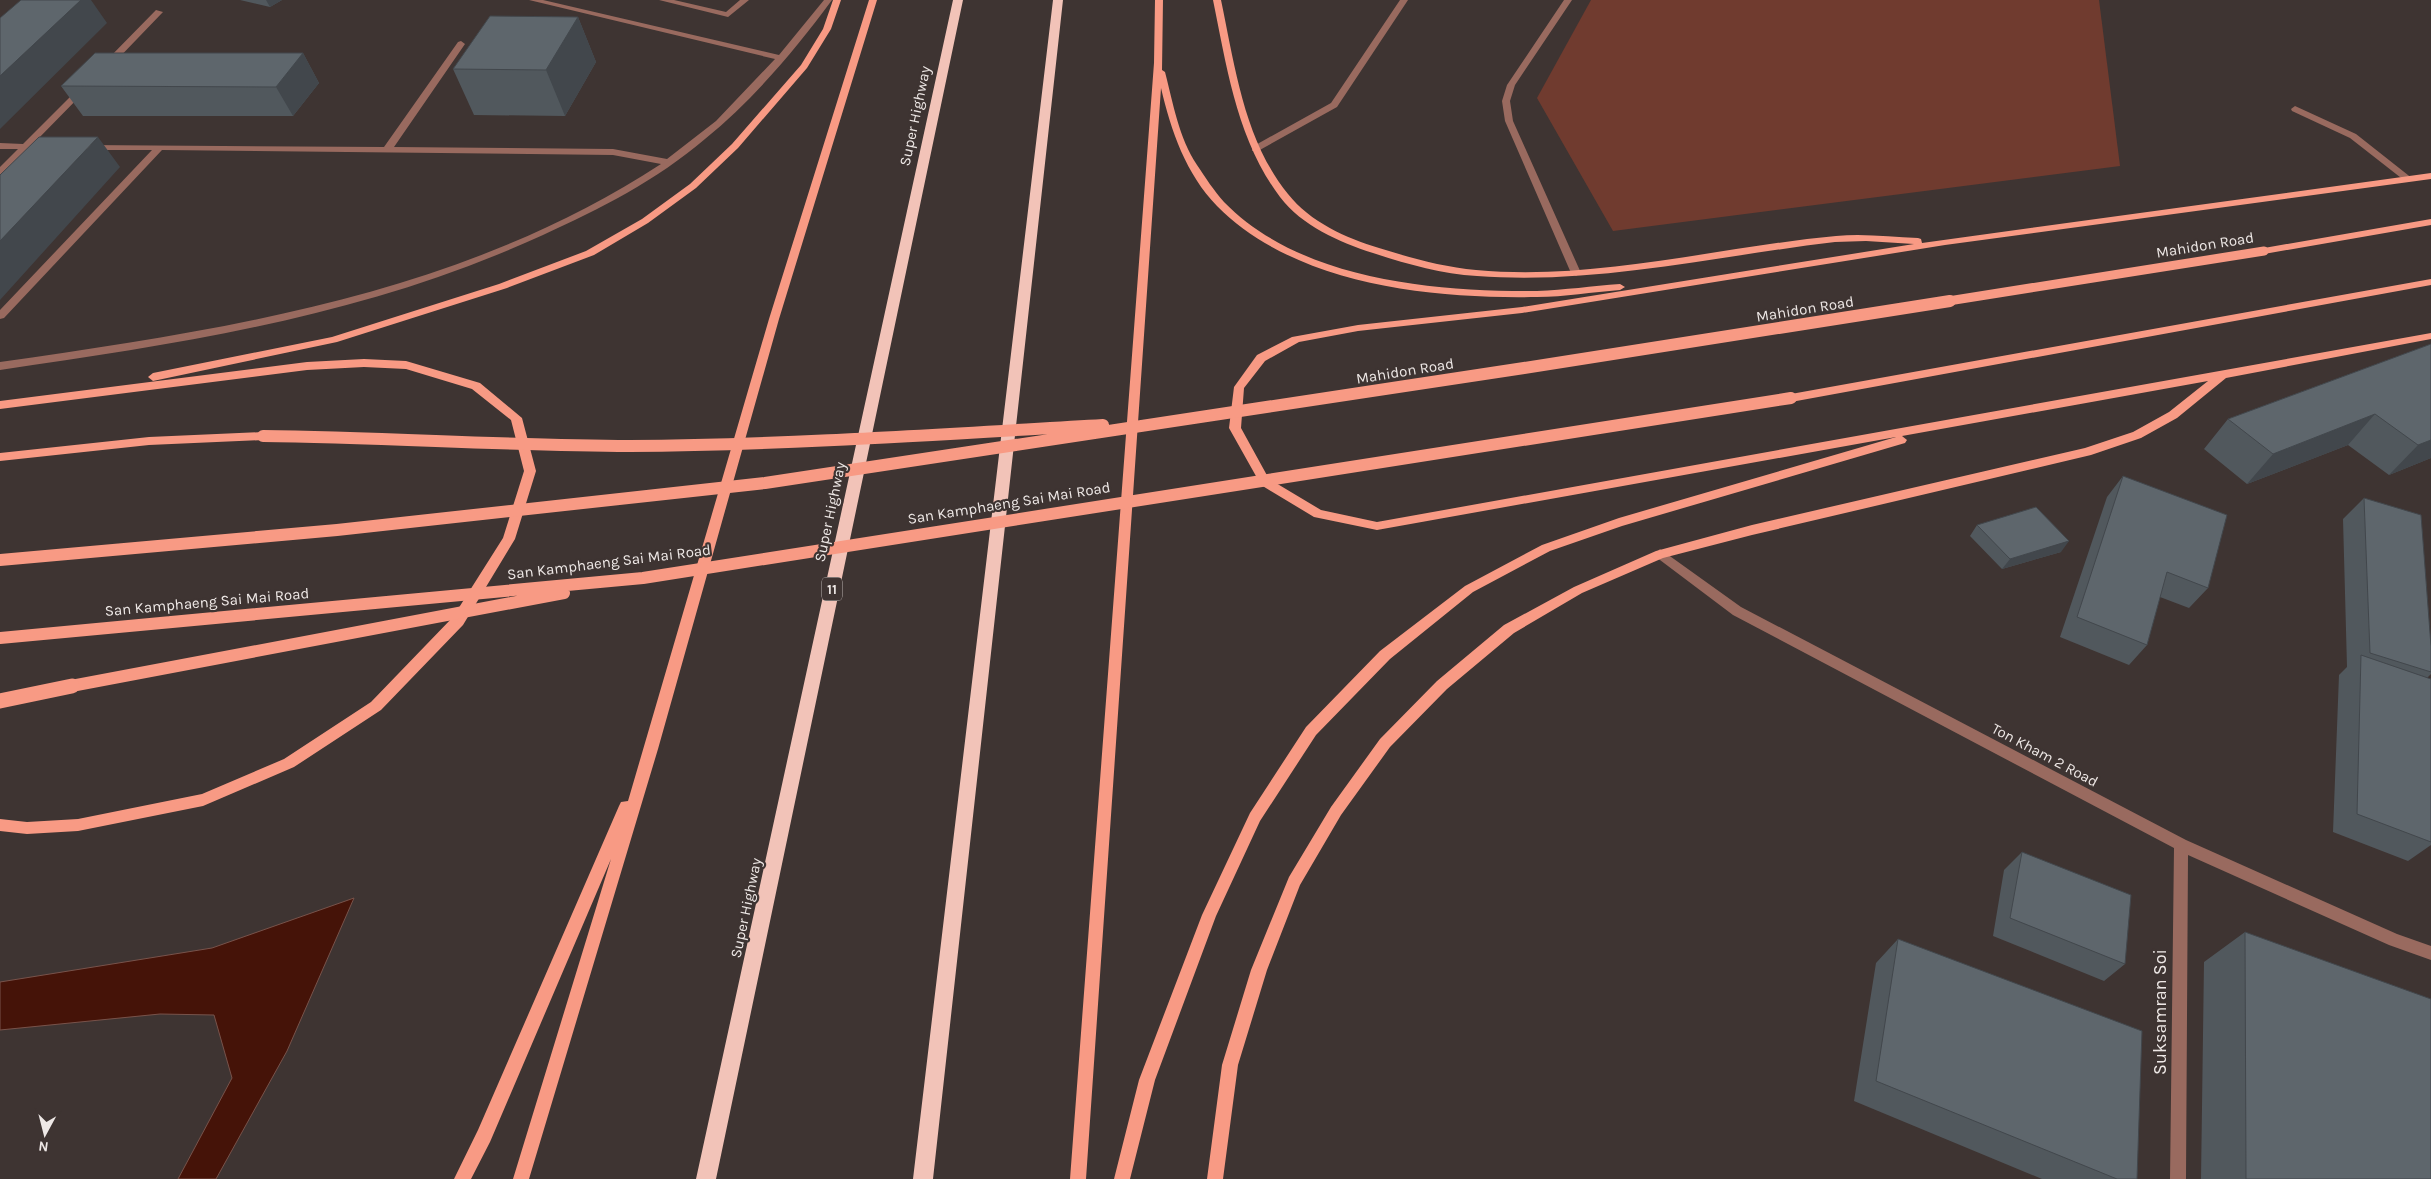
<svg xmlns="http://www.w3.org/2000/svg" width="2431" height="1179" viewBox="0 0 2431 1179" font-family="Karla,sans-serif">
	<rect width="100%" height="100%" fill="#3e3432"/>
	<path fill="#703b2f" d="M 1591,0 L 2099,0 L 2120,166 L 1613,231 L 1537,98 Z"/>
	<path fill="#451308" stroke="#78534b" d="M 354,898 L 287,1051 L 216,1179 L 178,1179 L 232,1078 L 214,1015 L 160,1014 L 0,1030 L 0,982 L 212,948 Z"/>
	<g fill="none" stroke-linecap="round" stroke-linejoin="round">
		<path fill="#996a5f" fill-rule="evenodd" d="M 529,0 L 543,0 L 779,55 L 824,0 L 832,0 C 795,50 754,99 705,139 C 657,180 600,209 543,235 C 366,316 190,342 0,370 L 0,362 C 230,329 462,294 661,164 L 613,155 L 162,150 L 4,318 L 0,319 L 0,310 L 152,150 L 89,150 L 84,147 L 86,145 L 384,147 L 458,42 L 461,41 L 465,44 L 394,147 L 613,149 L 667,159 L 716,121 L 775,59 Z
			M 659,0 L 674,0 L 726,12 L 740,0 L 749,0 L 728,17 Z
			M 1400,0 L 1408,0 L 1337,107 L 1258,151 L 1252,151 L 1252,147 L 1331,103 Z
			M 1564,0 L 1572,0 L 1515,85 L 1510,101 L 1513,121 L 1581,273 L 1576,276 L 1571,273 L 1505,121 L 1502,101 L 1507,85 Z
			M 156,10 L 163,12 L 111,66 L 105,66 L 105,62 Z
			M 80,87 L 87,89 L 33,144 L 47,145 L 47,149 L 28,149 L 3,174 L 0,175 L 0,167 L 18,149 L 0,149 L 0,143 L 23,144 Z
			M 2295,106 L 2356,134 L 2413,179 L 2408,182 L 2405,181 L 2350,138 L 2292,111 L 2291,109 Z
			M 1660,549 L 1741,607 L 2186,840 L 2397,934 L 2431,946 L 2431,960 L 2389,945 L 2188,855 L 2186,1179 L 2170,1179 L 2174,848 L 1733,615 L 1656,557 L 1654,554 Z"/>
		<path fill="#f89a84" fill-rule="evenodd" d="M 833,0 L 841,0 L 831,29 L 807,68 L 738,148 L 696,188 L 648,223 L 594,255 L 507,288 L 337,342 L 153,381 L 148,377 L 153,373 L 332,337 L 499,284 L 586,251 L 642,219 L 690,184 L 732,144 L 801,65 L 823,29 Z
			M 869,0 L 877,0 L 779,319 L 658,749 L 529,1179 L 513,1179 L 611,859 L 490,1142 L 471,1179 L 454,1179 L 478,1130 L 619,806 L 621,802 L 628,801 L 769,319 Z
			M 1155,0 L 1163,0 L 1162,70 L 1165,72 C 1173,103 1179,138 1197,165 C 1205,177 1214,191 1224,202 C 1300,280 1434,292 1537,291 C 1565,290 1592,286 1620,284 L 1625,287 L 1620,290 C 1592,292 1565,297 1537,297 C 1431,299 1295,285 1217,206 C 1186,174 1171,131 1161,88 L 1086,1179 L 1070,1179 L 1154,63 Z
			M 1213,0 L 1221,0 C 1235,66 1244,140 1288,194 C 1310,222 1346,238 1379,248 C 1411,258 1443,267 1476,270 C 1597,281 1717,247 1836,236 C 1863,233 1891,237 1918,238 L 1921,239 L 1922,243 L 2431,173 L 2431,179 L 1945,245 L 1522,313 L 1358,331 L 1299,342 L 1265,361 L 1244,388 L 1241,428 L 1269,479 L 1321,510 L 1377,522 L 2431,333 L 2431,339 L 2226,378 L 2177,418 L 2141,438 L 2091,455 L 1752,535 L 1663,558 L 1582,593 L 1514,633 L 1447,689 L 1390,747 L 1341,815 L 1300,885 L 1267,970 L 1238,1065 L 1223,1179 L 1207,1179 L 1222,1065 L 1251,970 L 1289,877 L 1331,807 L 1380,739 L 1437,681 L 1504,625 L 1574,587 L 1656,551 L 1752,525 L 2085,448 L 2133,432 L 2169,412 L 2208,381 L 1902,436 L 1907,440 L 1905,443 L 1622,526 L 1550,551 L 1473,592 L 1390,659 L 1316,735 L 1260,821 L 1216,916 L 1155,1080 L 1130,1179 L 1114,1179 L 1139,1080 L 1202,915 L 1250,813 L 1306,727 L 1380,651 L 1465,586 L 1542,545 L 1619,518 L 1896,437 L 1377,530 L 1314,517 L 1261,485 L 1229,428 L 1234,387 L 1257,355 L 1292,337 L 1358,325 L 1522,307 L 1914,244 L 1866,241 L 1835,242 C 1716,256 1597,285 1477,276 C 1441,274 1407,264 1373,253 C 1339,242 1302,226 1280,197 C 1237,140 1227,68 1213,0 Z
			M 2431,219 L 2431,225 L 2264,254 L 2259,251 L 2264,248 Z
			M 2431,279 L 2431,285 L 1791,402 L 1785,398 L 1791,394 Z
			M 364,359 L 406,361 L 480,383 L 522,418 L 536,471 L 515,539 L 463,625 L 381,710 L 294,767 L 203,806 L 78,831 L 27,834 L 0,831 L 0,819 L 27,822 L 78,819 L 202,794 L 284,759 L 371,702 L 453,617 L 503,538 L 524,471 L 511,420 L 472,389 L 406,369 L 364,367 L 307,370 L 0,409 L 0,401 L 307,362 Z
			M 263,432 L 269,436 L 263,440 L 149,445 L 0,461 L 0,453 L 149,437 Z"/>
		<path fill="#f2c3b8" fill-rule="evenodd" d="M 953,0 L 963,0 L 716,1179 L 696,1179 Z
			M 1053,0 L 1063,0 L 933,1179 L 913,1179 Z"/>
		<path stroke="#f89a84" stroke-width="9" d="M 1942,302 L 2264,251"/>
		<path stroke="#f89a84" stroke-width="12" d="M 263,436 C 385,437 508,446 630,446 C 788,445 946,434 1103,425
			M 0,560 L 337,530 L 765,483 L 1524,368 L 1950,301
			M 0,638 L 643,578 L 1791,398
			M 66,687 L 564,593"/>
		<path stroke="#f89a84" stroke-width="15" d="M 0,701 L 72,686"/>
	</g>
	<path fill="#51585d" d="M 240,0 L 282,0 L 270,7 Z
		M 578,17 L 596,62 L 565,116 L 474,115 L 453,69 Z
		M 303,53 L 319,83 L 293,116 L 83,116 L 61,86 Z
		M 2431,344 L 2431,458 L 2389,475 L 2348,445 L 2247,484 L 2204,449 L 2228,419 Z
		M 2123,476 L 2208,588 L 2189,608 L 2160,597 L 2147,645 L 2129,665 L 2060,637 L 2107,497 Z
		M 2364,498 L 2431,646 L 2431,674 L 2427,678 L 2431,679 L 2431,845 L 2408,861 L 2333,832 L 2339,675 L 2347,667 L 2343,519 Z
		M 1977,525 L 2061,552 L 2002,569 L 1970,536 Z
		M 2022,852 L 2125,964 L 2104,981 L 1993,936 L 2004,870 Z
		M 2245,932 L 2431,1179 L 2201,1179 L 2204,962 Z
		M 1898,939 L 2137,1179 L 2042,1179 L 1854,1101 L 1876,963 Z"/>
	<path fill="#42474c" d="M 81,0 L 91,0 L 107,23 L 0,129 L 0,76 Z
		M 266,0 L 282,0 L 270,7 Z
		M 578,17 L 596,62 L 565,116 L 546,70 Z
		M 303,53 L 319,83 L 293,116 L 276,87 Z
		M 98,137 L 120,167 L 0,300 L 0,241 Z
		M 2375,414 L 2348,445 L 2247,484 L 2273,454 Z
		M 2431,440 L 2431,458 L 2389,475 L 2418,445 Z
		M 2069,541 L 2061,552 L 2002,569 L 2010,559 Z"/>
	<path fill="#5e666c" stroke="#42474c" d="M 21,0 L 81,0 L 0,76 L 0,18 Z
		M 490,16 L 578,17 L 546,70 L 453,69 Z
		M 95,53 L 303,53 L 276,87 L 61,86 Z
		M 39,137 L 98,137 L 0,241 L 0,175 Z
		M 2431,344 L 2431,440 L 2418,445 L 2375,414 L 2273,454 L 2228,419 Z
		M 2123,476 L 2227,515 L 2208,588 L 2167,572 L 2147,645 L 2077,617 Z
		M 2364,498 L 2421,515 L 2431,646 L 2431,672 L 2370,653 Z
		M 2036,507 L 2069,541 L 2010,559 L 1977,525 Z
		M 2361,655 L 2431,679 L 2431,842 L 2357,814 Z
		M 2022,852 L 2131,895 L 2125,964 L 2010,918 Z
		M 2245,932 L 2431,999 L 2431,1179 L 2246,1179 Z
		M 1898,939 L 2142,1031 L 2137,1179 L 2117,1179 L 1876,1081 Z"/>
	<g text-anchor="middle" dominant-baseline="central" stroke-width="4.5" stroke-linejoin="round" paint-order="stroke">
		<rect fill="#3e3432" stroke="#b9b2b0" stroke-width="1" x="822" y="577.5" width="20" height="23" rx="4"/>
		<g font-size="14" font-weight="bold" fill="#eee8e6">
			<text x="832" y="589">11</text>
		</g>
		<g font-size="15" fill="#eee8e6" stroke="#3e3432">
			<text transform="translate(915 116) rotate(-78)">Super Highway</text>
			<text transform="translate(2205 245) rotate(-9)">Mahidon Road</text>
			<text transform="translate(1805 309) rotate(-9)">Mahidon Road</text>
			<text transform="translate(1405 371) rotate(-9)">Mahidon Road</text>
			<text transform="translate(1009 503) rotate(-9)">San Kamphaeng Sai Mai Road</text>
			<text transform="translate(830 512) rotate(-78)">Super Highway</text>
			<text transform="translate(609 562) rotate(-7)">San Kamphaeng Sai Mai Road</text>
			<text transform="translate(207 602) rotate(-5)">San Kamphaeng Sai Mai Road</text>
			<text transform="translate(2045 755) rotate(28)">Ton Kham 2 Road</text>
			<text transform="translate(746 908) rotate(-78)">Super Highway</text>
		</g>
		<g font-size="18" fill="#eee8e6" stroke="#3e3432">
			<text transform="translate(2160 1012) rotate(-90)">Suksamran Soi</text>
		</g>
	</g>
	<g transform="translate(45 1134) rotate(187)" stroke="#3e3432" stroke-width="4" paint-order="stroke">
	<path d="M0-4L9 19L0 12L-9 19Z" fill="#eee8e6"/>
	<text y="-8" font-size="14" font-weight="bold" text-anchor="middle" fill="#eee8e6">N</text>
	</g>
</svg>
